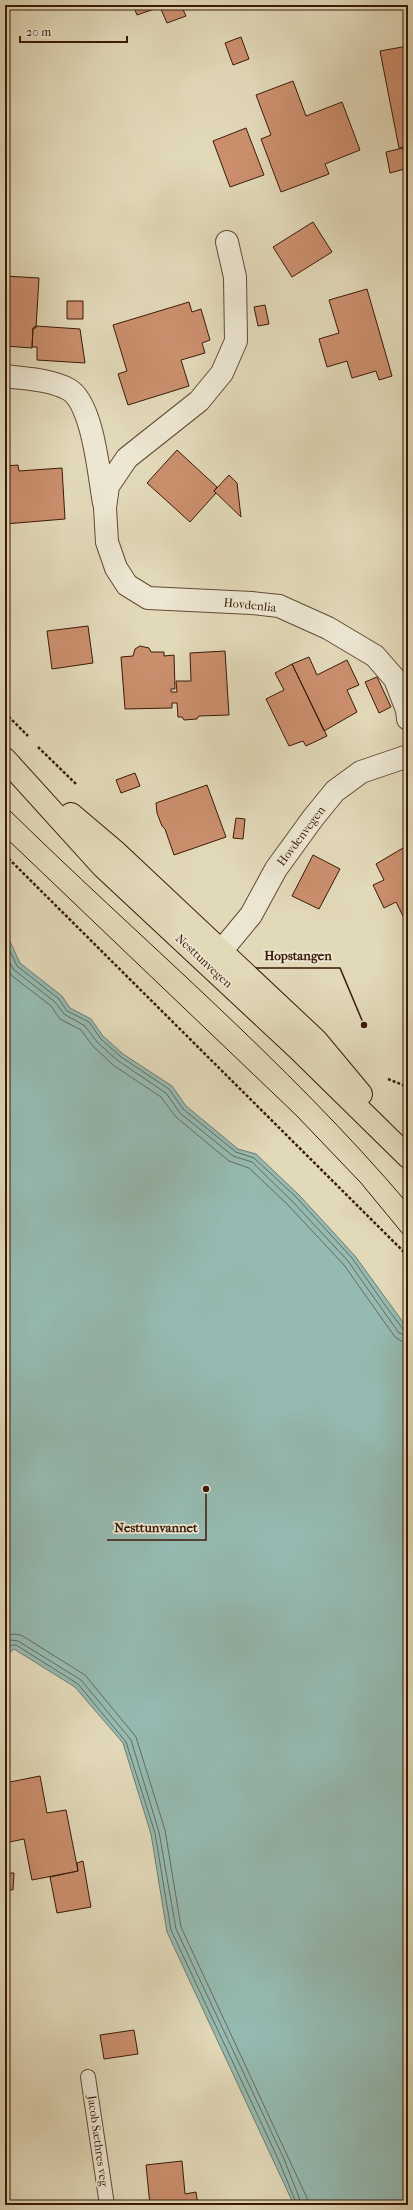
<svg xmlns="http://www.w3.org/2000/svg" width="413" height="2210" viewBox="0 0 413 2210" font-family="'IM FELL French Canon',serif">
	<rect width="100%" height="100%" fill="#e2d9b9"/>
	<filter id="stains"><feTurbulence type="fractalNoise" baseFrequency=".005" numOctaves="4"/><feColorMatrix values="0 0 0 0 .2 0 0 0 0 .09 0 0 0 0 .02 0 0 0 .5 -.17"/></filter>
	<radialGradient id="worn" r=".72"><stop offset=".6" stop-color="#630" stop-opacity="0"/><stop offset="1" stop-color="#630" stop-opacity=".3"/></radialGradient>
	<path fill="#95bab1" stroke="#717a6d" d="M 5,931 L 20,963 L 62,996 L 70,1008 L 91,1019 L 103,1036 L 123,1054 L 172,1086 L 186,1106 L 238,1149 L 256,1154 L 299,1195 L 355,1256 L 408,1329 L 408,2205 L 294,2205 L 167,1932 L 151,1834 L 123,1743 L 75,1687 L 14,1649 L 5,1656 Z"/>
	<g fill="none" stroke-linecap="round" stroke-linejoin="round">
		<path stroke="#686a5c" stroke-width="1" d="M 5,940 L 17,966 L 59,999 L 67,1011 L 89,1022 L 101,1039 L 121,1057 L 169,1089 L 183,1109 L 236,1152 L 254,1158 L 296,1197 L 352,1258 L 387,1308 L 403,1329 L 408,1331
			M 5,952 L 13,969 L 55,1002 L 64,1014 L 85,1026 L 97,1042 L 117,1060 L 166,1093 L 180,1113 L 233,1156 L 252,1162 L 292,1201 L 348,1261 L 399,1333 L 408,1336
			M 5,966 L 11,975 L 51,1006 L 60,1019 L 81,1030 L 93,1046 L 113,1065 L 161,1097 L 176,1117 L 229,1161 L 249,1168 L 288,1205 L 344,1265 L 395,1337 L 401,1341 L 408,1342
			M 5,1637 L 13,1634 L 21,1635 L 85,1675 L 136,1737 L 165,1830 L 181,1927 L 307,2198 L 308,2205
			M 5,1644 L 11,1640 L 18,1641 L 81,1680 L 131,1740 L 159,1832 L 176,1929 L 284,2159 L 302,2205
			M 5,1651 L 12,1645 L 16,1645 L 78,1684 L 126,1742 L 155,1833 L 171,1930 L 279,2161 L 297,2205"/>
	</g>
	<path fill="#cb8f6e" stroke="#3a1a06" d="M 133,5 L 181,5 L 186,16 L 167,23 L 160,7 L 137,15 Z
		M 241,37 L 249,59 L 233,65 L 225,43 Z
		M 408,46 L 408,147 L 399,148 L 380,51 Z
		M 293,81 L 306,116 L 342,102 L 360,150 L 325,164 L 329,174 L 281,192 L 261,139 L 271,135 L 256,95 Z
		M 246,128 L 264,175 L 230,187 L 213,141 Z
		M 403,148 L 408,168 L 390,173 L 386,152 Z
		M 313,222 L 332,252 L 292,277 L 273,247 Z
		M 5,276 L 39,278 L 36,328 L 33,328 L 32,348 L 5,346 Z
		M 367,289 L 392,376 L 379,380 L 376,371 L 352,378 L 347,361 L 327,367 L 319,339 L 339,333 L 329,300 Z
		M 67,301 L 83,301 L 83,319 L 67,319 Z
		M 189,302 L 192,312 L 201,309 L 210,340 L 202,343 L 205,353 L 181,360 L 189,386 L 128,405 L 118,374 L 127,371 L 113,325 Z
		M 265,305 L 269,324 L 258,326 L 254,307 Z
		M 36,326 L 80,329 L 85,363 L 37,360 L 37,347 L 32,347 L 33,328 Z
		M 177,450 L 217,487 L 214,491 L 216,493 L 190,522 L 147,483 Z
		M 18,465 L 19,471 L 62,468 L 65,519 L 5,524 L 5,466 Z
		M 229,475 L 237,483 L 241,517 L 214,491 Z
		M 88,626 L 93,663 L 52,669 L 47,631 Z
		M 140,646 L 149,648 L 151,652 L 164,652 L 164,656 L 174,655 L 175,689 L 171,689 L 171,692 L 177,692 L 176,681 L 191,681 L 190,653 L 225,651 L 229,715 L 199,716 L 197,719 L 184,720 L 182,717 L 178,717 L 177,703 L 172,703 L 172,708 L 125,709 L 121,657 L 133,656 L 135,649 Z
		M 309,657 L 317,675 L 347,660 L 359,685 L 347,690 L 357,712 L 324,731 L 292,664 Z
		M 292,664 L 327,736 L 306,746 L 303,741 L 289,746 L 266,699 L 284,690 L 275,673 Z
		M 377,677 L 391,707 L 379,713 L 365,682 Z
		M 135,773 L 140,786 L 121,793 L 116,780 Z
		M 207,785 L 226,837 L 174,855 L 165,829 L 162,826 L 157,813 L 156,803 Z
		M 236,818 L 245,819 L 243,839 L 233,838 Z
		M 408,845 L 408,921 L 406,922 L 396,902 L 384,908 L 373,885 L 384,880 L 376,864 Z
		M 313,855 L 340,869 L 319,909 L 292,896 Z
		M 40,1776 L 47,1813 L 66,1810 L 78,1871 L 32,1880 L 24,1839 L 5,1843 L 5,1783 Z
		M 83,1861 L 91,1907 L 57,1913 L 50,1877 L 78,1871 L 77,1863 Z
		M 5,1873 L 14,1873 L 13,1890 L 5,1889 Z
		M 134,2030 L 138,2054 L 104,2059 L 100,2035 Z
		M 182,2161 L 185,2194 L 196,2192 L 198,2205 L 150,2205 L 146,2165 Z"/>
	<g fill="none" stroke-linecap="round" stroke-linejoin="round">
		<g stroke="#644a33" stroke-width="16">
			<path id="service" d="M 88,2077 L 107,2205"/>
		</g>
		<g stroke="#644a33" stroke-width="24">
			<path id="minor" d="M 227,242 L 235,277 L 236,341 L 222,373 L 199,401 L 127,458 L 108,486 L 105,508 L 107,542 L 116,568 L 127,585 L 148,598 L 252,603 L 279,606 L 328,628 L 375,656 L 395,679 L 407,710 L 408,719
				M 5,376 C 26,379 49,379 68,389 C 93,402 99,476 104,503
				M 222,950 L 251,915 L 276,869 L 313,818 L 335,791 L 361,772 L 408,756"/>
		</g>
		<g stroke="#3a1a06" stroke-width="24">
			<path id="primary" d="M 5,759 L 103,867 L 297,1048 L 408,1157
				M 71,814 L 117,853 L 316,1040 L 361,1094"/>
		</g>
		<path stroke="#3a1a06" stroke-width="2.5" stroke-dasharray="3 2" stroke-linecap="butt" d="M 5,713 L 28,736
			M 38,747 L 76,784
			M 5,855 L 408,1256
			M 388,1079 L 403,1085 L 408,1090
			M 407,1104 L 408,1102"/>
		<use href="#service" stroke="#ece6d2" stroke-width="14"/>
		<use href="#minor" stroke="#ece6d2" stroke-width="22"/>
		<use href="#primary" stroke="#e2d9b9" stroke-width="22"/>
		<path stroke="#3a1a06" stroke-width="1" d="M 5,806 C 139,938 286,1060 408,1204
			M 5,837 L 296,1115 L 361,1183 L 408,1240"/>
	</g>
	<g text-anchor="middle" dominant-baseline="central" stroke-width="3.5" stroke-linejoin="round" paint-order="stroke">
		<g font-size="12" fill="#3a1a06" stroke="#ece6d2">
			<text transform="translate(250 605) rotate(6)">Hovdenlia</text>
			<text transform="translate(301 836) rotate(-53)">Hovdenvegen</text>
			<text transform="translate(204 961) rotate(43)">Nesttunvegen</text>
			<text transform="translate(98 2141) rotate(82)">Jacob Sæthres veg</text>
		</g>
	</g>
	<path fill="none" stroke="#3a1a06" stroke-width="1.5" d="M364 1025L340 968H256M206 1489L206 1540H107"/>
	<g fill="#3a1a06" stroke="#ece6d2" stroke-width="1.5">
		<circle cx="364" cy="1025" r="4"/>
		<circle cx="206" cy="1489" r="4"/>
	</g>
	<g font-size="13" text-anchor="middle" font-weight="bold" fill="#3a1a06" stroke="#ece6d2" stroke-width="3.5" stroke-linejoin="round" paint-order="stroke">
		<text x="298" y="960">Hopstangen</text>
		<text x="156" y="1532">Nesttunvannet</text>
	</g>
	<rect width="413" height="2210" fill="none" stroke="#e2d9b9" stroke-width="20"/>
	<rect x="6" y="6" width="401" height="2198" fill="none" stroke="#3a1a06" stroke-width="2"/>
	<rect x="10" y="10" width="393" height="2190" fill="none" stroke="#3a1a06"/>
	<path d="M20 36v6h107v-6" fill="none" stroke="#3a1a06" stroke-width="2"/>
	<text x="26" y="36" font-size="12" fill="#3a1a06" stroke="#ece6d2" stroke-width="3" paint-order="stroke">20 m</text>
	<rect width="100%" height="100%" filter="url(#stains)"/>
	<rect width="100%" height="100%" fill="url(#worn)"/>
</svg>
